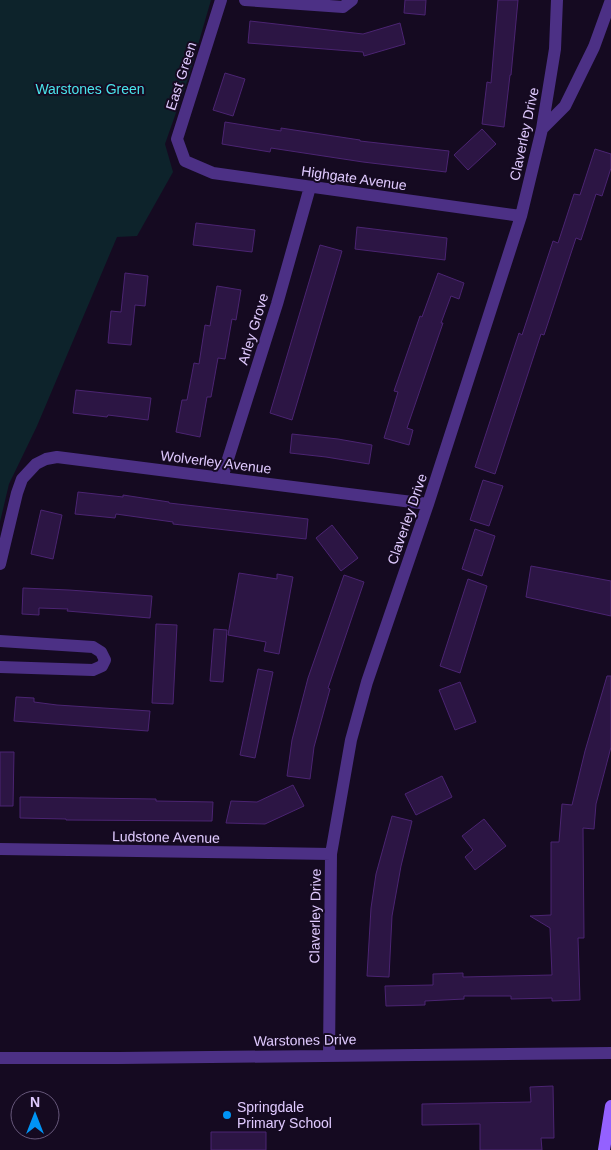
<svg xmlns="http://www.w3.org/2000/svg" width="611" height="1150" viewBox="0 0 611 1150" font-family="Helvetica,sans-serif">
	<rect width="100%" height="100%" fill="#150a21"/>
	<path fill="#0d232b" d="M 0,0 L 211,0 L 189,76 L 165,144 L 173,172 L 137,236 L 117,237 L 37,426 L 9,484 L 0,522 Z"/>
	<path fill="#2c1544" stroke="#4b2472" d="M 405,0 L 426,0 L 425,15 L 404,13 Z
		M 498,0 L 518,0 L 511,75 L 510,75 L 504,127 L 482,124 L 487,82 L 491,83 Z
		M 250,21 L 363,34 L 400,23 L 405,44 L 364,56 L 363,52 L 248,43 Z
		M 225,73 L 245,79 L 233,116 L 213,110 Z
		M 225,122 L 281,131 L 281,128 L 360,140 L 360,141 L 449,151 L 446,172 L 363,162 L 271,148 L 270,152 L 222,144 Z
		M 482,129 L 496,144 L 468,170 L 454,155 Z
		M 595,149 L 611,154 L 611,168 L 602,196 L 596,194 L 581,240 L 576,238 L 544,335 L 541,334 L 495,474 L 475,467 L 519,333 L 522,335 L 553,241 L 558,243 L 574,194 L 580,195 Z
		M 196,223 L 255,230 L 252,252 L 193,245 Z
		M 357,227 L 447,238 L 445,260 L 355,249 Z
		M 320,245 L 342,251 L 292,420 L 270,413 Z
		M 125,273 L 148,276 L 145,306 L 135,305 L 131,345 L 108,343 L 111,311 L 121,312 Z
		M 438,273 L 464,283 L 459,299 L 451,296 L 441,323 L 443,323 L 407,428 L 413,430 L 409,445 L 384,438 L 398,392 L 394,391 L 420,316 L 422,317 Z
		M 217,286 L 241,290 L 236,320 L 232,319 L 225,359 L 218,358 L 211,397 L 207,397 L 200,437 L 176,432 L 182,400 L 187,400 L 194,363 L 199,364 L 205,325 L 210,326 Z
		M 76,390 L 151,398 L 148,420 L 108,415 L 107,417 L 73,413 Z
		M 292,434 L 338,439 L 372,445 L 369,464 L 326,457 L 290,453 Z
		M 483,480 L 503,486 L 489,526 L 470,520 Z
		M 78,492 L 123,497 L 123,495 L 169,502 L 169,503 L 308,519 L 306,539 L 173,524 L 173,522 L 116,514 L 115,518 L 75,514 Z
		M 41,510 L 62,515 L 53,559 L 31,554 Z
		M 332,525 L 358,558 L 341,571 L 316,538 Z
		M 475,529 L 495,536 L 482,576 L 462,569 Z
		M 531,566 L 611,581 L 611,616 L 526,597 Z
		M 239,573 L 277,579 L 277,574 L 293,577 L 279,654 L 264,651 L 266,642 L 228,635 Z
		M 344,575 L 364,582 L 328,688 L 330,689 L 314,747 L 310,779 L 287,776 L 292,740 L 308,678 Z
		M 468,579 L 487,586 L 460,673 L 440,666 Z
		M 23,588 L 69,590 L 152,596 L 150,618 L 67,611 L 68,609 L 39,608 L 39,615 L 22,614 Z
		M 156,624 L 177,625 L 173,704 L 152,703 Z
		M 214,629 L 227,630 L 223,682 L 210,681 Z
		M 258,669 L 273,672 L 255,758 L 240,755 Z
		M 607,676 L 611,676 L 611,747 L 596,804 L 594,829 L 583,828 L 584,938 L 578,938 L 580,1000 L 552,1001 L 552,998 L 511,999 L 511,996 L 464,996 L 464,999 L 425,1001 L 425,1005 L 386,1006 L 385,986 L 433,985 L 433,974 L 463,973 L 463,977 L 552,975 L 550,928 L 530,916 L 551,915 L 551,842 L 559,842 L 562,804 L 572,805 L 585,751 Z
		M 460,682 L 476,722 L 455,730 L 439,690 Z
		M 16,697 L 34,698 L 34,702 L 57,705 L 150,711 L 148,731 L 14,721 Z
		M 0,752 L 14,752 L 13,806 L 0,806 Z
		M 442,776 L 452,797 L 416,815 L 405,794 Z
		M 293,785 L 304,806 L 265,824 L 226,823 L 231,801 L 257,802 Z
		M 20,797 L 156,799 L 156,801 L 213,802 L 212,821 L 66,820 L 66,819 L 20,818 Z
		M 392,816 L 412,821 L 401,866 L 392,916 L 389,977 L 367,976 L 371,908 L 376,874 Z
		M 484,819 L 506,846 L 475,870 L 465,857 L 473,850 L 462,836 Z
		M 553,1086 L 554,1138 L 541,1138 L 542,1150 L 480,1150 L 480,1124 L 422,1125 L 422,1104 L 531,1102 L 530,1087 Z
		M 211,1132 L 266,1132 L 266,1150 L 211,1150 Z"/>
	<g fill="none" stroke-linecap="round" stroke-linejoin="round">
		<path stroke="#4c3085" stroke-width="12" d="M 221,0 L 177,139 L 185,161 L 213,173 L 521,216
			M 245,0 L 343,7 L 352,0
			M 542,129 L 565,106 L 594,47 L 611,0
			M 222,478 L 277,304 L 310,187
			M 0,564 L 17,493 L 22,479 L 36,464 L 46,459 L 57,457 L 428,504
			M 0,641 L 93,647 L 101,652 L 105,660 L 102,666 L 93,670 L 0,667
			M 0,849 L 331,854
			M 329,1055 L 331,854 L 351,740 L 367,682 L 428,504 L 521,216 L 542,129 L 555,49 L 557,0
			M 0,1058 L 119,1058 L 611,1053"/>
		<path stroke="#9461ff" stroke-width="12" d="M 604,1150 L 611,1106"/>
	</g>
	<circle fill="#0094f5" stroke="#150a21" stroke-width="2" cx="227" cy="1115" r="5"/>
	<g text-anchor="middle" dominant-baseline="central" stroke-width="4" stroke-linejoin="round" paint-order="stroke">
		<g font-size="14" fill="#e0caff" stroke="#150a21">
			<text transform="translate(181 76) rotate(-72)">East Green</text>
			<text transform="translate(524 134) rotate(-78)">Claverley Drive</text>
			<text transform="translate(354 178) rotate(8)">Highgate Avenue</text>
			<text transform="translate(253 329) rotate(-73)">Arley Grove</text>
			<text transform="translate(216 462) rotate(7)">Wolverley Avenue</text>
			<text transform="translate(407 519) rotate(-71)">Claverley Drive</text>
			<text transform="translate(166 837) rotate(1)">Ludstone Avenue</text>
			<text transform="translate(315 916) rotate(-89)">Claverley Drive</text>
			<text transform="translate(305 1040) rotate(-1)">Warstones Drive</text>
		</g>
		<g font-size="14" fill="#4ae4eb" stroke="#150a21">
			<text x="90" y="89">Warstones Green</text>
		</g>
		<g font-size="14" fill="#e0caff" stroke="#150a21" text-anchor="start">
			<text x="237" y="1107">Springdale<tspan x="237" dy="16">Primary School</tspan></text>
		</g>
	</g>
	<g transform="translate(35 1115)"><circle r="24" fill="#150a21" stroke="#66577a"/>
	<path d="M0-4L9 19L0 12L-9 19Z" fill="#0094f5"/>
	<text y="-8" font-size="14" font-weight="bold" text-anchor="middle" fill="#e0caff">N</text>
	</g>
</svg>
